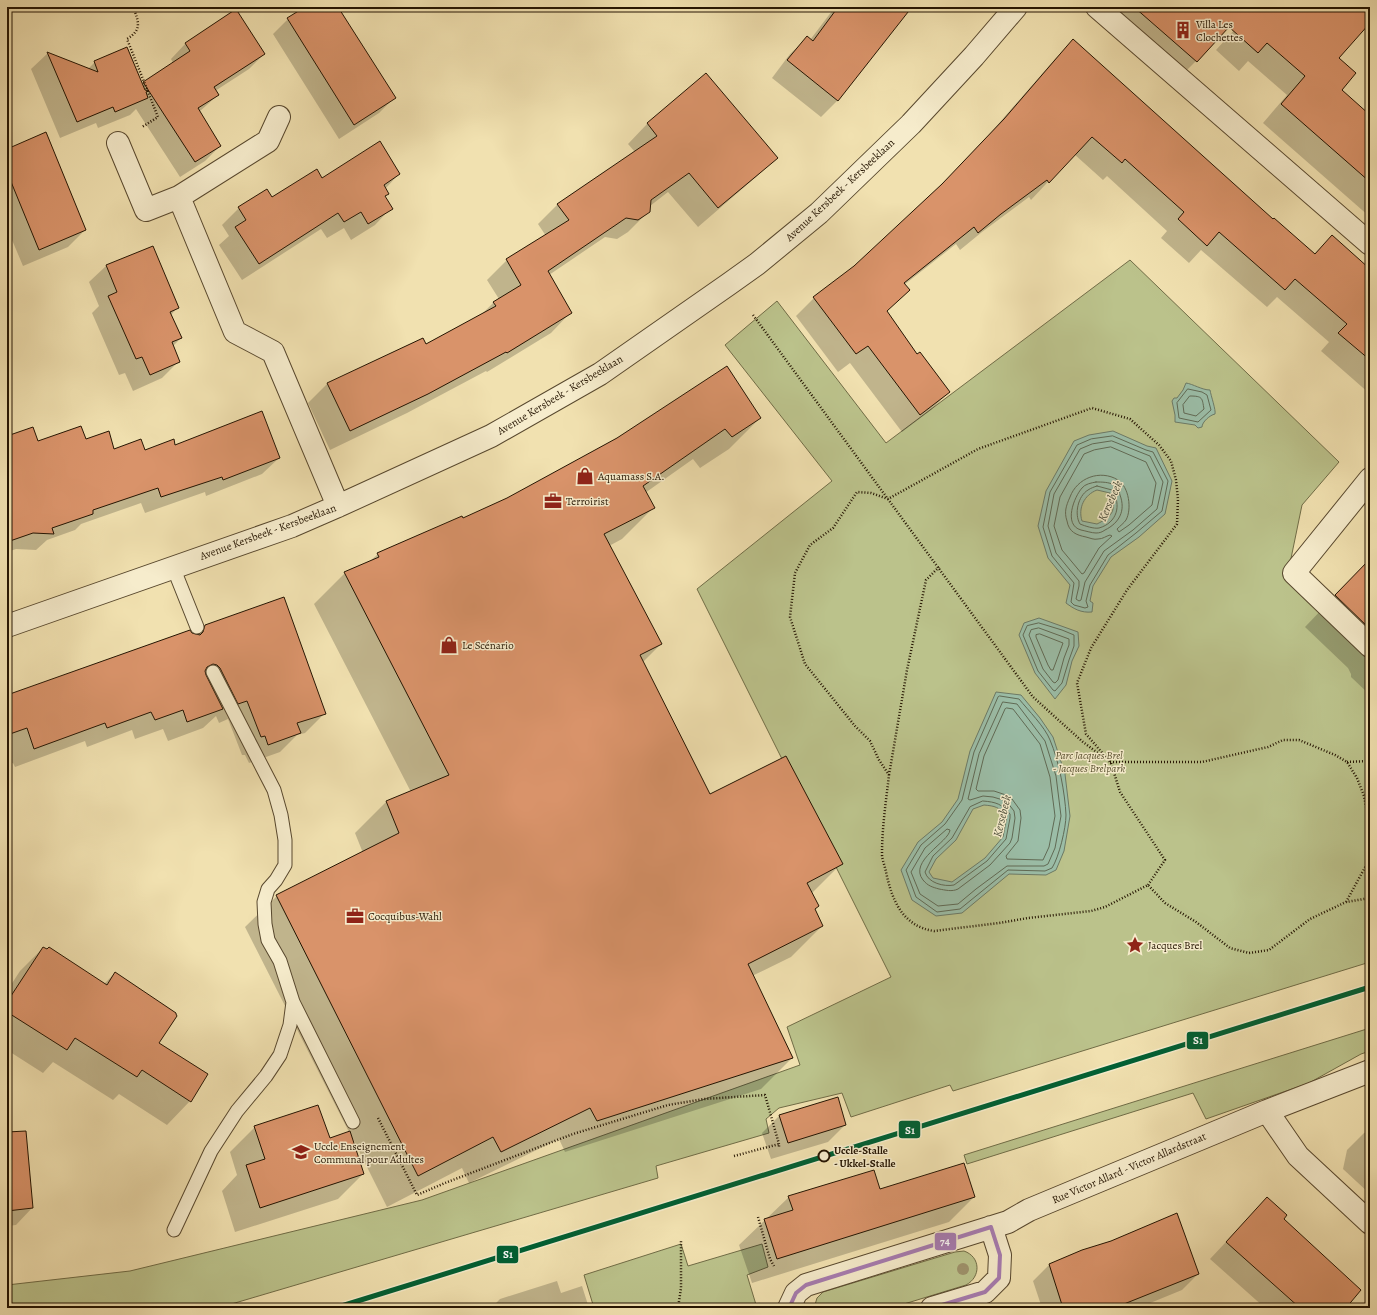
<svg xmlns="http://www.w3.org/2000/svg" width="1377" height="1315" viewBox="0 0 1377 1315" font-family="Alegreya,serif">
	<rect width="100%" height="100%" fill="#f1e1b0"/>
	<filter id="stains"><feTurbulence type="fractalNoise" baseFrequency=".005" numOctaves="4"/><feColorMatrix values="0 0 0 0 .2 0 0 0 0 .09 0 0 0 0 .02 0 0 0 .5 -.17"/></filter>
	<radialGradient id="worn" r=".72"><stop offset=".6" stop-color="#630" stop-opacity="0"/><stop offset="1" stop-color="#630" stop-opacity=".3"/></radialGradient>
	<path fill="#bbc28b" stroke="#706c46" d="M 1130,260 L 1339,462 L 1302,505 L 1288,573 L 1370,657 L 1370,962 L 953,1091 L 950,1085 L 851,1117 L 842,1093 L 779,1108 L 766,1119 L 769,1133 L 656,1166 L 658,1178 L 218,1308 L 7,1308 L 7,1285 L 130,1271 L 422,1200 L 800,1065 L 787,1027 L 891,977 L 697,589 L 832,481 L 725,345 L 777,301 L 886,443 Z
		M 1370,1028 L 1370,1051 L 1361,1054 L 1309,1083 L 1206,1119 L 1193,1093 L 967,1164 L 964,1155 Z
		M 681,1244 L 688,1266 L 762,1244 L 768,1267 L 747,1275 L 757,1308 L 594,1308 L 584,1275 Z
		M 964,1251 C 981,1257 981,1277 966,1285 L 891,1308 L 814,1308 L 817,1298 L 823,1292 L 955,1252 Z"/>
	<path fill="#9bbea8" stroke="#6c7a66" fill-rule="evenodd" d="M 1186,383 C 1193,384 1202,390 1210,390 C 1211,396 1216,410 1215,414 C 1210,415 1202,422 1202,427 L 1198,428 L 1195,425 L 1175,422 L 1175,415 L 1172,401 L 1174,398 L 1177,398 L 1183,390 Z
		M 1113,431 L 1147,446 L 1156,448 L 1172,481 L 1165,514 L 1139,537 L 1111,557 L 1093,586 L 1090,601 L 1093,603 L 1092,612 C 1081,613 1074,609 1066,603 L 1070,585 L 1048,558 L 1038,526 L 1046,491 L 1074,441 L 1089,435 ZM 1097,490 L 1110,493 C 1117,510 1113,516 1097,524 L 1082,521 C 1078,508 1084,495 1097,490 Z
		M 1039,618 L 1078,632 L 1079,646 L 1072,661 L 1066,685 L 1055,699 L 1035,673 L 1019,635 L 1024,623 Z
		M 996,692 L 1021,695 L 1040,718 L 1053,737 L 1065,774 L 1070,816 L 1064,851 L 1056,870 L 1046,875 L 1009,874 L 962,913 L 936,916 L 912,900 L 901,870 L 918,842 L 942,822 L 958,799 L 970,751 ZM 984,805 C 995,806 999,807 1007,816 L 1003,837 L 985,858 L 952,882 L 933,878 L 929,872 L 936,859 L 956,840 L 973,809 Z"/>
	<path fill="#0003" d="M 46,7 L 62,7 L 48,12 Z
		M 307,7 L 336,7 L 394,98 L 379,113 L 339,139 L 273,34 L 288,19 Z
		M 835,7 L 911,7 L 838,100 L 821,117 L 772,78 L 790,54 L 807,38 L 810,40 Z
		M 1107,7 L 1222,7 L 1196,61 L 1171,86 Z
		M 1255,7 L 1370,7 L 1370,21 L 1338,58 L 1340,90 L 1370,117 L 1370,217 L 1263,123 L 1287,95 L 1248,61 L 1239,71 L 1216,50 Z
		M 1073,41 L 1273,220 L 1314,254 L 1332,237 L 1370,270 L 1370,394 L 1321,351 L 1329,342 L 1277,297 L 1267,307 L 1201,250 L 1189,263 L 1161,238 L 1167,231 L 1107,176 L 1103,180 L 1074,154 L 1031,200 L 1029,197 L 982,232 L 960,250 L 956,244 L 904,285 L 886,312 L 917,356 L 949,392 L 931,410 L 902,432 L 850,363 L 838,372 L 796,316 L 814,298 L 855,267 L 935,192 L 986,138 L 1055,59 Z
		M 186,43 L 264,54 L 249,69 L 215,91 L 218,95 L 199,112 L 220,146 L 205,161 L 180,177 L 136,109 L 130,115 L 98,128 L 96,123 L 60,138 L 31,69 L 48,53 L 88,69 L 95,62 L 141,85 L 173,63 L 171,59 Z
		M 706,74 L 776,157 L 756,177 L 698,227 L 668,192 L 650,206 L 649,211 L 628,232 L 617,239 L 605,237 L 549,275 L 570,313 L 551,333 L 487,372 L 486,371 L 407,413 L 330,450 L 308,403 L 327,384 L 425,345 L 480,316 L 494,302 L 499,299 L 487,280 L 507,260 L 546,236 L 538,224 L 558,204 L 635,152 L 628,144 L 647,124 Z
		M 7,150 L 85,230 L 68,247 L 23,266 L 7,228 Z
		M 399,174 L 385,189 L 388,194 L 384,197 L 391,208 L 375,225 L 351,240 L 344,228 L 327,238 L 321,229 L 242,280 L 219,245 L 229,236 L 222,225 L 239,208 L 272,199 L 322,179 Z
		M 152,247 L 178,307 L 171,315 L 181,338 L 173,346 L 179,361 L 162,378 L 133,391 L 125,373 L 119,375 L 92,313 L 99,306 L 89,282 L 106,266 Z
		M 760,418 L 729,449 L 700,468 L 693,459 L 645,493 L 653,508 L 622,539 L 609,546 L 661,644 L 642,663 L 710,795 L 841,864 L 812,893 L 818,906 L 815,910 L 822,926 L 791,957 L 752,976 L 792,1058 L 761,1089 L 565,1152 L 559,1139 L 469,1183 L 462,1168 L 387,1207 L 353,1139 L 363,1174 L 338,1199 L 235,1232 L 222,1191 L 237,1175 L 230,1152 L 255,1127 L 329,1139 L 349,1132 L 245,927 L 277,896 L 363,853 L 355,833 L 386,802 L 411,792 L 314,604 L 345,573 L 369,562 L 378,554 L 508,499 L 618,438 Z
		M 7,438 L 37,442 L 85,440 L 114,450 L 144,451 L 175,446 L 279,458 L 262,474 L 206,496 L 205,492 L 145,513 L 141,503 L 81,524 L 75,530 L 47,540 L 36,550 L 16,549 L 7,552 Z
		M 1370,559 L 1370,695 L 1351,677 L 1351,674 L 1348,668 L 1305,627 Z
		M 205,625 L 325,713 L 305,733 L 297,735 L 280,752 L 249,763 L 245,755 L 242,755 L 228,719 L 219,723 L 216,716 L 203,728 L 168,741 L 163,729 L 135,739 L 132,730 L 87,747 L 85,741 L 15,767 L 13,763 L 7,765 L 7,696 L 192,634 L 196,635 Z
		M 43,948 L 104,984 L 115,973 L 158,1043 L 190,1101 L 167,1125 L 119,1094 L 113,1100 L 53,1062 L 43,1073 L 7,1050 L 7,991 L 20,971 Z
		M 837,1099 L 845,1125 L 828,1142 L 771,1159 L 762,1133 L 779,1116 Z
		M 1370,1130 L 1370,1194 L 1343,1169 L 1347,1150 L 1364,1133 Z
		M 7,1170 L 32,1208 L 16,1225 L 7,1226 Z
		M 879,1190 L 974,1197 L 949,1222 L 752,1283 L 739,1245 L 789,1197 Z
		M 1267,1198 L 1344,1308 L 1265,1308 L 1210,1259 Z
		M 1050,1264 L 1198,1274 L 1182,1290 L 1138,1308 L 1042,1308 L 1033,1281 Z
		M 557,1281 L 561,1293 L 582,1286 L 589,1308 L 491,1308 L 500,1299 Z"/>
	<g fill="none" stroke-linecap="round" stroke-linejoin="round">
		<path stroke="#606a55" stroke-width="1" d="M 1188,389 L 1202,392 L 1207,395 L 1211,410 L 1198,422 L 1179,418 L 1177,403 Z
			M 1190,396 C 1203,396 1202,398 1204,409 L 1196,416 L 1184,413 L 1183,405 Z
			M 1113,436 L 1146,450 L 1153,452 L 1168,481 L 1162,511 L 1136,533 L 1108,555 L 1090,585 L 1086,601 L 1088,607 L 1085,608 L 1074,605 L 1071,602 L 1074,583 L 1052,556 L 1043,527 L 1050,492 L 1077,445 L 1091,439 Z
			M 1112,441 L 1150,456 L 1163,482 L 1157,509 L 1133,530 L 1104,551 L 1085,582 L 1081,600 L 1079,601 L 1076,599 L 1079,586 L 1079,581 L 1056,553 L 1048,526 L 1054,494 L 1080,449 L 1092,444 Z
			M 1111,447 L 1146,462 L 1156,483 L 1152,505 L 1129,525 L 1119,532 L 1117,529 C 1120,526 1124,523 1126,520 C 1132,509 1129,487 1118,480 C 1100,469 1077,478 1070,497 C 1066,506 1064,512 1067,521 C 1069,532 1076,535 1086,537 C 1090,538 1094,540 1098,539 C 1103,539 1106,536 1110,535 L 1112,536 L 1099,548 L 1084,573 L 1082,574 L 1062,550 L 1054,526 L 1060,497 L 1084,454 L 1094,450 Z
			M 1096,482 C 1102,482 1109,482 1114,485 C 1118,487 1119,491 1120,495 C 1126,511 1119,523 1105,530 C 1102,532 1100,533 1096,533 C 1092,533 1086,531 1081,530 C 1063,525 1074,497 1082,488 C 1085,484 1091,483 1096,482 Z
			M 1097,486 L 1112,490 C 1122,505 1117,523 1099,528 C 1094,529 1085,526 1080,524 C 1074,514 1078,496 1088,490 C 1091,488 1094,487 1097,486 Z
			M 1039,623 L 1062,630 L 1074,635 L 1074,646 L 1069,660 L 1062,683 L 1055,691 L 1053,690 L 1038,671 L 1023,635 L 1027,626 Z
			M 1039,628 L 1069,639 L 1069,645 L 1064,658 L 1058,680 L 1055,683 L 1053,682 L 1043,669 L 1029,635 L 1031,630 Z
			M 1040,634 L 1063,643 L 1053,670 L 1051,670 L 1048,665 L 1036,637 L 1036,635 Z
			M 1000,696 L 1019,699 C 1028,710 1045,727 1050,740 C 1059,761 1065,793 1066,815 C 1066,828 1059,857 1052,868 L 1045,871 L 1008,870 L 960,909 L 937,912 L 916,897 L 906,870 L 921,845 L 945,824 L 962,800 L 974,752 L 998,697 Z
			M 1003,702 L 1017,704 L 1045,741 L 1056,776 L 1061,816 L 1055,848 L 1048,864 L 1044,866 L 1007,866 L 976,889 L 958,904 L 938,906 L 920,894 L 911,872 L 925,848 L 947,829 L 950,830 C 949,842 908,861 923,880 C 928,886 932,887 939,889 C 945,890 952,892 958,889 L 990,865 L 1010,843 L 1012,838 L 1015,818 L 1014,811 L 1007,802 L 1003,800 L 993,797 L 983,796 L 970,800 L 968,799 L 979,754 Z
			M 1007,708 L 1013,709 L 1040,744 L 1050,777 L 1055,816 L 1049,847 L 1043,860 L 1007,859 L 1006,856 L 1018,841 L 1021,818 L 1020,810 L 1012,799 L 1006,795 L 994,791 L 978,791 L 976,789 L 984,756 L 1005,709 Z
			M 983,801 C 996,802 1002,804 1010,814 L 1010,818 L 1006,839 L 987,861 L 954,885 C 944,887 928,883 925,872 L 933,856 L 952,838 L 970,807 Z"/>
	</g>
	<path fill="#d9936a" stroke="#251502" d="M 305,7 L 338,7 L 396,98 L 354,125 L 287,18 Z
		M 838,7 L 912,7 L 838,101 L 787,60 L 807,36 L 813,41 Z
		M 1134,7 L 1370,7 L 1370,23 L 1339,58 L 1356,73 L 1342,90 L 1370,115 L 1370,182 L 1281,104 L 1305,76 L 1267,43 L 1258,53 L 1229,27 L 1197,62 Z
		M 236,9 L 265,54 L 214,87 L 219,95 L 198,108 L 221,146 L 195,162 L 143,82 L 190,51 L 185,43 Z
		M 1073,39 L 1273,219 L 1274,218 L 1315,254 L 1332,235 L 1370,269 L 1370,360 L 1338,333 L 1347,324 L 1295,279 L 1285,290 L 1219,232 L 1207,246 L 1178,219 L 1184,212 L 1125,159 L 1122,163 L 1092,137 L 1049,183 L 1047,180 L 1001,214 L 978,233 L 974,227 L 904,283 L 910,290 L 887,311 L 917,354 L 920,352 L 950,392 L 920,415 L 868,346 L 856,354 L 813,297 L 854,266 L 942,184 L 1004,119 Z
		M 127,47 L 145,90 L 149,91 L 146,92 L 148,98 L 115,112 L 113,107 L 77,122 L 47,52 L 98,72 L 94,61 Z
		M 706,73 L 778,158 L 718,208 L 689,173 L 651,200 L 650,212 L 638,220 L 626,218 L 548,271 L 572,313 L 507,353 L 506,352 L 428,394 L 350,431 L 327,383 L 423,338 L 426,344 L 496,306 L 493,302 L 521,285 L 506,259 L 569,220 L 557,204 L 657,136 L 647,123 Z
		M 46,132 L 86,230 L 39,250 L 7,172 L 7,149 Z
		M 380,141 L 400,174 L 384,185 L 389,194 L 385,196 L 393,209 L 368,224 L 361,212 L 344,222 L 338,213 L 259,264 L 235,227 L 246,220 L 238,207 L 267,189 L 272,197 L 317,169 L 322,178 Z
		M 153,246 L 179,308 L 170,312 L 182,338 L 172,342 L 180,362 L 150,375 L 142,357 L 136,359 L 108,296 L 117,292 L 106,265 Z
		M 727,366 L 761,418 L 732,437 L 725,429 L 643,486 L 655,508 L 604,534 L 662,644 L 640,655 L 710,794 L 786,756 L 843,864 L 807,883 L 819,906 L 815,909 L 823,926 L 748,964 L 793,1058 L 597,1121 L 590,1108 L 501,1152 L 493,1137 L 418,1176 L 276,895 L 399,833 L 386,801 L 449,775 L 344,572 L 379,557 L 377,553 L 462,516 L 463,518 L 507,498 L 617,438 Z
		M 262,411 L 280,458 L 223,480 L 222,477 L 161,497 L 158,488 L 93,510 L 93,514 L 52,528 L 54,534 L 33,533 L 7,542 L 7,436 L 33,427 L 38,441 L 81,426 L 86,439 L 109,431 L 114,449 L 141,439 L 145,450 L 174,439 L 175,445 Z
		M 1370,559 L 1370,629 L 1335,595 Z
		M 284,597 L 326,714 L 297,723 L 301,733 L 268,745 L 265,736 L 261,737 L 247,701 L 238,704 L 220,668 L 217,665 L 213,664 L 207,667 L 205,671 L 206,675 L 223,709 L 187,722 L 183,710 L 155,720 L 151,712 L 107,728 L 105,723 L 34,749 L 27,728 L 7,735 L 7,695 L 190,630 L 192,633 L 200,635 L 203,632 L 205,625 Z
		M 43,947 L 47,949 L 49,947 L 107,985 L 115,972 L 176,1013 L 176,1014 L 177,1016 L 159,1043 L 208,1074 L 191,1102 L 142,1070 L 137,1077 L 75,1038 L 67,1050 L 7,1012 L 7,1002 Z
		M 838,1097 L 846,1125 L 788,1143 L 779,1115 Z
		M 318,1105 L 330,1138 L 350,1131 L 364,1174 L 260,1208 L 246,1165 L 265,1159 L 254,1126 Z
		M 26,1131 L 33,1208 L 7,1211 L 7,1132 Z
		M 964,1163 L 975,1197 L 777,1259 L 764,1219 L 793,1210 L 788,1196 L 874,1170 L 880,1189 Z
		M 1267,1197 L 1287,1215 L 1284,1219 L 1361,1290 L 1346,1308 L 1300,1308 L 1226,1242 Z
		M 1177,1213 L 1199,1274 L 1114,1308 L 1063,1308 L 1049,1264 L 1082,1250 L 1111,1241 Z"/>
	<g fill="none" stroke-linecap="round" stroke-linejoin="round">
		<g stroke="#58482e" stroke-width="15">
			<path id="lane" d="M 173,567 L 197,627
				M 213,672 L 274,790 L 281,815 L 285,840 L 285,865 L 276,880 L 268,889 L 264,902 L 265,924 L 268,940 L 280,961 L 293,1002 L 353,1122
				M 174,1230 L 211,1151 L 237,1111 L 266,1076 L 280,1055 L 290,1025 L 293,1002"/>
		</g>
		<g stroke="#58482e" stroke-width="24">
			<path id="street" d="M 1097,7 L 1370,244
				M 118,143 L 146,210 L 179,197 L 235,332 L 273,352 L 338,506
				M 179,197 L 268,141 L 279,117
				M 1370,479 L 1294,573 L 1370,646
				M 7,626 L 292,526 L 338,506 L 491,436 L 600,374 L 729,284 L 757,264 L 819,213 L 911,124 L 974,56 L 1016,7
				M 1267,1111 L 1298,1156 L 1370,1223
				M 789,1308 L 796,1293 L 806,1285 L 1008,1222 L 1029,1210 L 1267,1111 L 1370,1071
				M 932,1308 L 985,1292 L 999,1278 L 1000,1255 L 991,1227"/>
		</g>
		<path stroke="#251502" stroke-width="2.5" stroke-dasharray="1 2" stroke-linecap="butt" d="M 133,7 C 139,22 142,30 127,39 L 158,117 L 142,127
			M 753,315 L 1033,697 L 1083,742 L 1106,759
			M 1110,762 L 1202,762 L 1268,747 L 1283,740 L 1299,740 L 1335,755 L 1347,762 L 1357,778 L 1364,796 L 1370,827
			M 1347,762 L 1370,761
			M 889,775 L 907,670 L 926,580 L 939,567
			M 1148,885 L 1165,860 L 1120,792 L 1111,763 L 1086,734 L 1077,683 L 1091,648 L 1127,590 L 1177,524 L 1178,499 L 1176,480 L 1171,461 L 1159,445 L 1130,419 L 1092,408 L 978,449 L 888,499 L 871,493 L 857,492 L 833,528 L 810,545 L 795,573 L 790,617 L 805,664 L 855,726 L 870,741 L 879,760 L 889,775 C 886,801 882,828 882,854 C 882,860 885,866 886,872 C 892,900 902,926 934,931 L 999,923 L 1028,918 L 1091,911 L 1105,907 L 1148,885 L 1165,903 L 1196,922 L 1230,948 L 1249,953 L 1269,950 L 1310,919 L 1346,902 L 1370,898
			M 1346,902 L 1368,862 L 1370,840
			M 378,1118 L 417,1195 L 445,1183 L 573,1134 L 668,1105 L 704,1099 L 765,1095 L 779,1144
			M 734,1156 L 779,1144 L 779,1147
			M 758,1217 L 770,1259 L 774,1266
			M 678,1308 L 681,1288 L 681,1241
			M 741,1308 L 760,1304"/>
		<use href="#lane" stroke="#f6eccc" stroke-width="13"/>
		<use href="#street" stroke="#f6eccc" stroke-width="22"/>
		<g stroke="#f6eccc" stroke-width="7">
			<path id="bus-1" d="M 789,1308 L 796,1293 L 806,1285 L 991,1227 L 1000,1255 L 999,1278 L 985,1292 L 932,1308"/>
		</g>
		<use href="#bus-1" stroke="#a67cb0" stroke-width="4"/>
		<g stroke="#f6eccc" stroke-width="8">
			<path id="rail-1" d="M 335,1308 L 1370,987"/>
		</g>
		<use href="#rail-1" stroke="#005f33" stroke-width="5"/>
	</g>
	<circle fill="#9e926b" cx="963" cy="1269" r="6"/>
	<defs>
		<g id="building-bare" transform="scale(1.38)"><path d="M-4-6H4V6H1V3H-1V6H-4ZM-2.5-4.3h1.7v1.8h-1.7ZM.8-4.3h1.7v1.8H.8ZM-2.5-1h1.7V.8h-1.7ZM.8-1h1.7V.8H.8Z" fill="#8f2418" stroke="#f6eccc" stroke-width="2.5" paint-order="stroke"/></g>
		<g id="shop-bare" transform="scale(1.38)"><path d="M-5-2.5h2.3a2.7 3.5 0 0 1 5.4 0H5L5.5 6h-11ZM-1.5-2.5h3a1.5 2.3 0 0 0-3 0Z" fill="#8f2418" stroke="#f6eccc" stroke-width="2.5" paint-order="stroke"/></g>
		<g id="office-bare" transform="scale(1.38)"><path d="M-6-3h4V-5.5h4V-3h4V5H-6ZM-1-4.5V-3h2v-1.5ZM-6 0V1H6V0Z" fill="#8f2418" stroke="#f6eccc" stroke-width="2.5" paint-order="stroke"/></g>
		<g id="sight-bare" transform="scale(1.38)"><path d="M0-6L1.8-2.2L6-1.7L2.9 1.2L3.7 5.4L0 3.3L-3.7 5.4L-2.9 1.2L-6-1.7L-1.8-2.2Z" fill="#8f2418" stroke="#f6eccc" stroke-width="2.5" paint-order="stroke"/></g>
		<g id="university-bare" transform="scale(1.38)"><path d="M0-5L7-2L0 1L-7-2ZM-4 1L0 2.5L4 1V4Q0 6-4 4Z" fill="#8f2418" stroke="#f6eccc" stroke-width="2.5" paint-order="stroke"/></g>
	</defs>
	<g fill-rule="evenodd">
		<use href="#building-bare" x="1183" y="30"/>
		<use href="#shop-bare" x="585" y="476"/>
		<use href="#office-bare" x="553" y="501"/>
		<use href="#shop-bare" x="449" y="645"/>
		<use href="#office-bare" x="355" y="916"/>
		<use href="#sight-bare" x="1135" y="945"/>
		<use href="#university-bare" x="301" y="1152"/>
	</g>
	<circle fill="#f6eccc" stroke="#251502" stroke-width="2" cx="824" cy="1156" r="5.5"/>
	<g text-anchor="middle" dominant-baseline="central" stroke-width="3" stroke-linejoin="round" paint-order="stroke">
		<g font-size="11" fill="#251502" stroke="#f6eccc" text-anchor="start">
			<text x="1196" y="24">Villa Les<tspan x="1196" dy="13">Clochettes</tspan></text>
			<text x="598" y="476">Aquamass S.A.</text>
			<text x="566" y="501">Terroirist</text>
			<text x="462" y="645">Le Scénario</text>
			<text x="368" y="916">Cocquibus-Wahl</text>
			<text x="1148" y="945">Jacques Brel</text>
			<text x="314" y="1146">Uccle Enseignement<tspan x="314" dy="13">Communal pour Adultes</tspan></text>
		</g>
		<g font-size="11" fill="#251502" stroke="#f6eccc">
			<text transform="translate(840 190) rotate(-43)">Avenue Kersbeek - Kersbeeklaan</text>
			<text transform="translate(560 395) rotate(-31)">Avenue Kersbeek - Kersbeeklaan</text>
			<text transform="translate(268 532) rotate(-20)">Avenue Kersbeek - Kersbeeklaan</text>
			<text transform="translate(1129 1168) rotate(-23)">Rue Victor Allard - Victor Allardstraat</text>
		</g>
		<g font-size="11" font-style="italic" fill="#5a5232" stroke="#f6eccc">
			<text x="1089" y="755">Parc Jacques Brel<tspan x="1089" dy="13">- Jacques Brelpark</tspan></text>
		</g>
		<g font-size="11" font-weight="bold" fill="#251502" stroke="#f6eccc" text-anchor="start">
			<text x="834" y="1150">Uccle-Stalle<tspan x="834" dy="13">- Ukkel-Stalle</tspan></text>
		</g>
		<g font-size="12" font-style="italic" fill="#4e503c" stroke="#f6eccc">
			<text transform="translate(1110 501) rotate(-66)">Kersebeek</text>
			<text transform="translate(1002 816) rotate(-76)">Kersebeek</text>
		</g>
	</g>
	<g stroke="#f6eccc" stroke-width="1.5">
		<rect x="1186" y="1031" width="23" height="19" rx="4" fill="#005f33"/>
		<rect x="898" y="1120" width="23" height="19" rx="4" fill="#005f33"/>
		<rect x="934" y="1232" width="23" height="19" rx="4" fill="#a67cb0"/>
		<rect x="496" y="1245" width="23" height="19" rx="4" fill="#005f33"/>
	</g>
	<g font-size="11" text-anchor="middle" font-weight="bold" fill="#fff">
		<text x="1198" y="1044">S1</text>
		<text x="910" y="1134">S1</text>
		<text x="945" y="1245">74</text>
		<text x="508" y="1258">S1</text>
	</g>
	<rect width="1377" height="1315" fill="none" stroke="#f1e1b0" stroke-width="24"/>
	<rect x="8" y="8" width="1361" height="1299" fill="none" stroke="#251502" stroke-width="2"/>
	<rect x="12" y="12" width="1353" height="1291" fill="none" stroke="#251502"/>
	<rect width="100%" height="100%" filter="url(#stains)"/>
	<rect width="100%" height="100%" fill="url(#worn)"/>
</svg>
